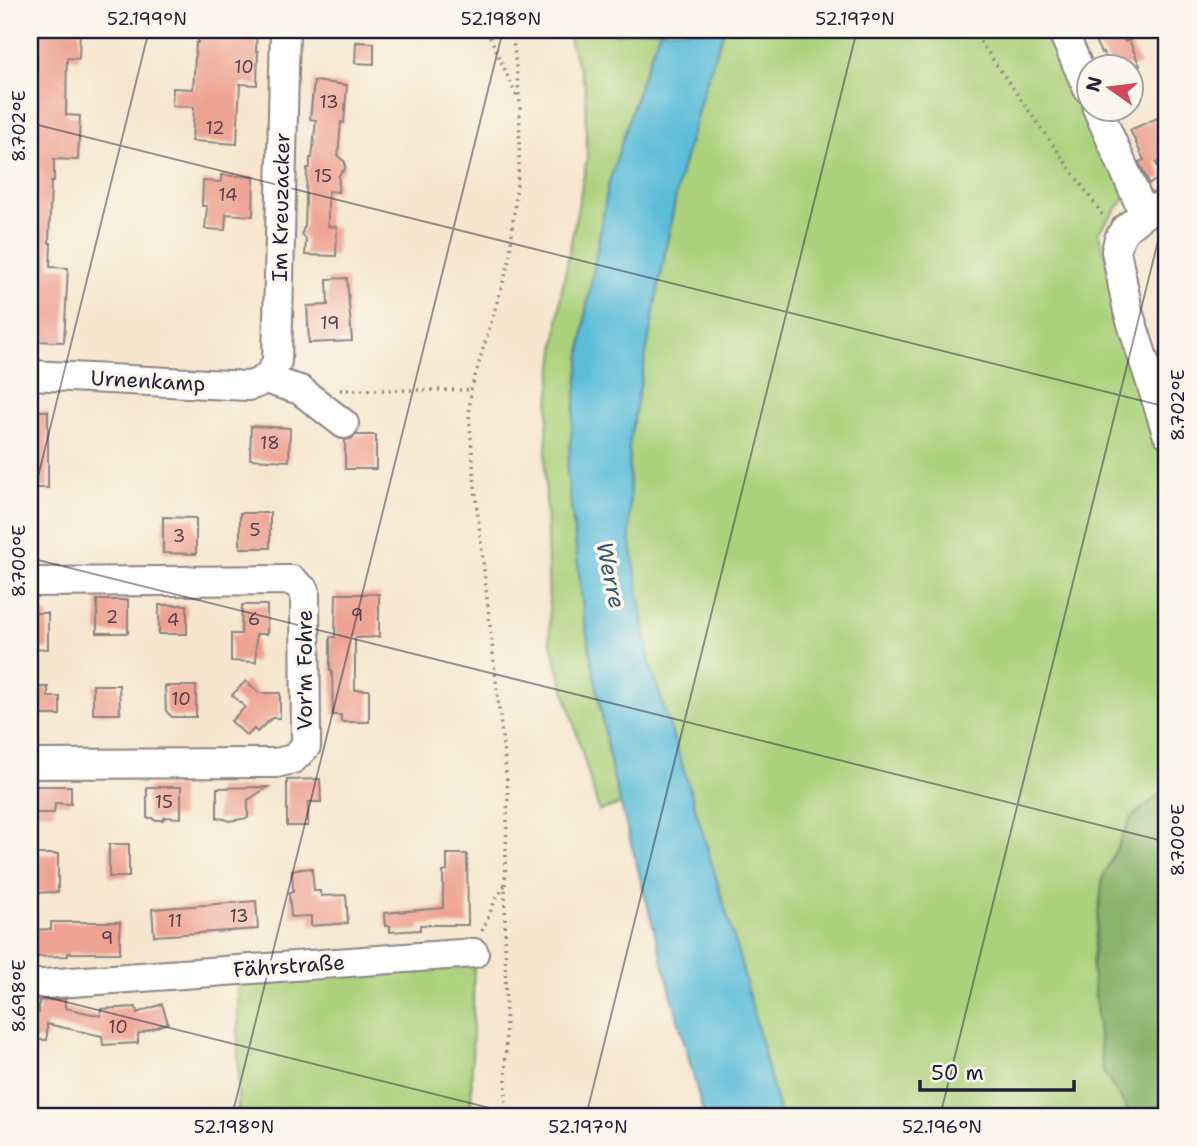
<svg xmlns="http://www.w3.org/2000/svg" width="1197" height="1146" viewBox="0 0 1197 1146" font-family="'Shantell Sans',sans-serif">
	<rect width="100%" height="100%" fill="#fbf7ec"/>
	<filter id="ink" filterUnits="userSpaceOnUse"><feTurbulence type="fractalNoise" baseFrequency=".0143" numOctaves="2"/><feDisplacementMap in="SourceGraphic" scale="14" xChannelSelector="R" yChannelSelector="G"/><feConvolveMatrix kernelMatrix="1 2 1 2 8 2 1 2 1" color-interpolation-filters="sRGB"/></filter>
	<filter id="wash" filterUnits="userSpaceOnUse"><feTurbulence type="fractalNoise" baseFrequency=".00686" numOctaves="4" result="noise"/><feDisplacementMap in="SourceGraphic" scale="28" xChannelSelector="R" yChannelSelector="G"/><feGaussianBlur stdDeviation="1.57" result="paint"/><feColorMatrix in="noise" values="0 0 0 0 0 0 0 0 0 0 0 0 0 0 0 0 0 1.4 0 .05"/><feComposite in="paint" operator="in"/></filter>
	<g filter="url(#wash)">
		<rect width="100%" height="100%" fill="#f6e6ce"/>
		<path fill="#acd17b" stroke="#677a5b" stroke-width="2" d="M 566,30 L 609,30 L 617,35 L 634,30 L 660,30 L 641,81 L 608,186 L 586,312 L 567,471 L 584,617 L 612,772 L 621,804 L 599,811 L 550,640 L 545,467 L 549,404 L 561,295 L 587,160 L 585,86 Z
			M 724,30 L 1051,30 L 1127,196 L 1098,232 L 1167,445 L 1167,788 L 1132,817 L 1103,876 L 1092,967 L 1103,1072 L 1132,1116 L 780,1116 L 738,952 L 691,793 L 650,664 L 630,537 L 629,445 L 654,311 L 679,180 L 705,85 Z
			M 474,962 L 471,1116 L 238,1116 L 238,981 Z"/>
		<path fill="#89b36b" stroke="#566a53" stroke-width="2" d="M 1167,788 L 1167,1116 L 1132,1116 L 1103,1072 L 1092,967 L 1103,876 L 1132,817 Z"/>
		<path fill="#5bbdda" stroke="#3e708a" stroke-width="2" d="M 660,30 L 724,30 L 705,85 L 679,180 L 654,311 L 629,445 L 630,537 L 650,664 L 691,793 L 738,952 L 780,1116 L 704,1116 L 612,772 L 584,617 L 567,471 L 586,312 L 608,186 L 641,81 Z"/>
		<g id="blocks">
			<path fill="#eea392" d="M 30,30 L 80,30 L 79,59 L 67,58 L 66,115 L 80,116 L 78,160 L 54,159 L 54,182 L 51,182 L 49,243 L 51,243 L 50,267 L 68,268 L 64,342 L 30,341 L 30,190 L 33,190 L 34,152 L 30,152 L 30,116 L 35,105 L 37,58 L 30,57 Z
				M 199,30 L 257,30 L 256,51 L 258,51 L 257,85 L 240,84 L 237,144 L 192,141 L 194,107 L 172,106 L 173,88 L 193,89 L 196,43 L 198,43 Z
				M 1090,30 L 1119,30 L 1125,42 L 1129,40 L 1140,66 L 1110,66 L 1103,52 L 1101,53 Z
				M 356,42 L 374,43 L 374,64 L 355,63 Z
				M 314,81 L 347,85 L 344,123 L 341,122 L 338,156 L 345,162 L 345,169 L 339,175 L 338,192 L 328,191 L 328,226 L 337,227 L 336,256 L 305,255 L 306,239 L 302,235 L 303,229 L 305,227 L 307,168 L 310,168 L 310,158 L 312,158 L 316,120 L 310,119 Z
				M 1157,118 L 1167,141 L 1167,158 L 1156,163 L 1163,177 L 1149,184 L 1139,162 L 1144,160 L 1130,130 Z
				M 221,175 L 254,177 L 253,216 L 226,214 L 225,230 L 205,229 L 207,206 L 202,206 L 203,181 L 221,182 Z
				M 347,278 L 352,341 L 309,343 L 307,306 L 328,305 L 327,279 Z
				M 30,411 L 48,411 L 48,488 L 31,488 Z
				M 251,426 L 290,428 L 289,461 L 250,459 Z
				M 356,435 L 376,435 L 376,469 L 345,469 L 345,440 L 351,439 Z
				M 240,513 L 270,513 L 270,548 L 240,548 Z
				M 163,517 L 196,518 L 196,554 L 163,553 Z
				M 336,594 L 379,594 L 379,637 L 355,638 L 355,690 L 369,690 L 369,722 L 341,722 L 341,715 L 333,715 L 332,671 L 330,671 L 330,637 L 335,637 Z
				M 97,600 L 128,600 L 128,633 L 97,633 Z
				M 159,605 L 187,605 L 187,634 L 159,634 Z
				M 242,605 L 267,605 L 267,634 L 256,634 L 256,662 L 231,661 L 231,634 L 241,634 Z
				M 30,613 L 48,613 L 48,649 L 30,648 Z
				M 246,681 L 259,693 L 280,693 L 280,718 L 272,718 L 257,732 L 254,729 L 247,736 L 231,721 L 245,707 L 232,695 Z
				M 93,685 L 119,685 L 120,714 L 93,714 Z
				M 165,686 L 196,686 L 196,717 L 172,717 L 166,711 Z
				M 30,687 L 48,687 L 48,697 L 60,697 L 60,715 L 30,715 Z
				M 320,779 L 321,802 L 308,802 L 308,826 L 287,826 L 287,780 Z
				M 30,786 L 71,786 L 71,804 L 55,803 L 54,813 L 30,813 Z
				M 147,787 L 181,787 L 181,818 L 165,817 L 163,820 L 154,820 L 152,818 L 147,818 Z
				M 268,787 L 248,800 L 248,818 L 229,821 L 225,819 L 217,818 L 217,788 Z
				M 109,844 L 129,844 L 129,877 L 109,877 Z
				M 30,854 L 58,854 L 58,892 L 30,893 Z
				M 447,854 L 467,854 L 468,925 L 420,925 L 420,930 L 390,932 L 390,926 L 385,926 L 384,913 L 443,908 L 443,872 L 447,871 Z
				M 312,868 L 314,891 L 320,891 L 321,896 L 346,895 L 348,923 L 311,926 L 311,916 L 291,917 L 289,893 L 293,892 L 292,870 Z
				M 256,901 L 258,929 L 154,936 L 152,909 Z
				M 51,922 L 120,922 L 120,953 L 68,953 L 68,956 L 30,957 L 30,930 L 51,929 Z
				M 65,999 L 65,1008 L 101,1016 L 101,1009 L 136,1007 L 137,1013 L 162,1004 L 168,1023 L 138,1034 L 138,1043 L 103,1045 L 102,1036 L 47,1024 L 47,1040 L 30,1040 L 30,1013 L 39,1013 L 39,1001 Z"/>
		</g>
	</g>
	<g filter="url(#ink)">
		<use href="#blocks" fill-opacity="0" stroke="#8c8484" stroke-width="2"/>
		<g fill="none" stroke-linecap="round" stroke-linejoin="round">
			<g stroke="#8c8484" stroke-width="32">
				<path id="minor" d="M 1062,30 L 1088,89
					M 1097,108 L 1144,214
					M 1167,203 L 1144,214 L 1125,229 L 1119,239 L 1116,251 L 1128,311 L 1167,433
					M 30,375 L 248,386 C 263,383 271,375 277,361 L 285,30
					M 265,379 L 300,390 L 344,424
					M 30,582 L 292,580 L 305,591 L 306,746 L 293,759 L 276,763 L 30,764
					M 30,985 L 474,953"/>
			</g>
			<path stroke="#8c8484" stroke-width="3.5" stroke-dasharray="2 5" stroke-linecap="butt" d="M 487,30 L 518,99
				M 972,30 L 1104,217
				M 340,390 L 471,390
				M 482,931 L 495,901 L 505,885
				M 506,1116 L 505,885 L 508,791 L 476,497 L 469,415 L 471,390 L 509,262 L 519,163 L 520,104 L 512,30"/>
			<use href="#minor" stroke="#fff" stroke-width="28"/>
		</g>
	</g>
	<path fill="none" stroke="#22223b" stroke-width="2" stroke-opacity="0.45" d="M 30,123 L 1167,407M 30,509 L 149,30M 30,558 L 1167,842M 30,993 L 522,1116M 232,1116 L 503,30M 586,1116 L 857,30M 940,1116 L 1167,205"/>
	<g text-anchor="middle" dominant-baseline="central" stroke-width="7" stroke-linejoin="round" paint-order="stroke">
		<g font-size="18" fill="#554251">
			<text x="244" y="67">10</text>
			<text x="329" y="102">13</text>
			<text x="215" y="128">12</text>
			<text x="323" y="176">15</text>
			<text x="228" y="195">14</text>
			<text x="330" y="323">19</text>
			<text x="270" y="443">18</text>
			<text x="255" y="530">5</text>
			<text x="179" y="536">3</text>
			<text x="357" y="615">9</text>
			<text x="112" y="617">2</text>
			<text x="254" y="619">6</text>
			<text x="173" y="620">4</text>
			<text x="181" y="699">10</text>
			<text x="164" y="802">15</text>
			<text x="239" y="916">13</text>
			<text x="175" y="921">11</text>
			<text x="107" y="938">9</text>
			<text x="118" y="1027">10</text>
		</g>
		<g font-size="21" fill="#22223b" stroke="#fbf7ec">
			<text transform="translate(281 207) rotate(-89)">Im Kreuzacker</text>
			<text transform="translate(148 381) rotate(3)">Urnenkamp</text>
			<text transform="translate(305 670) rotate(-90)">Vor'm Fohre</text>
			<text transform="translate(289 966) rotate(-4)">Fährstraße</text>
		</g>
		<g font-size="23" font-style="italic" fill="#365873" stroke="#fbf7ec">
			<text transform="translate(611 575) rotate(78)">Werre</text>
		</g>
	</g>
	<rect width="1197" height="1146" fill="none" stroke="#fbf7ec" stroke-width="77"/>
	<g transform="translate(1110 88) rotate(284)"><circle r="33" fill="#fbf7ec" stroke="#a4a2a5" stroke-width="2"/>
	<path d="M0-5L12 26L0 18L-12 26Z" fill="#d1495b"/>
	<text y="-10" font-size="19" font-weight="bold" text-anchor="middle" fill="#22223b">N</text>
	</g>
	<path d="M920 1080v10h154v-10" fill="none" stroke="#22223b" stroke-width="3.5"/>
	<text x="931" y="1080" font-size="21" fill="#22223b" stroke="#fbf7ec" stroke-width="5" paint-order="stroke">50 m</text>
	<rect x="38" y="38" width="1120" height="1070" fill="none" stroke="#22223b" stroke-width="2.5"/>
	<g font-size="18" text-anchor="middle" fill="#22223b">
		<text x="147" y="25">52.199°N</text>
		<text x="501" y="25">52.198°N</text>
		<text x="855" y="25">52.197°N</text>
		<text transform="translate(19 126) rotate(-90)" y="6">8.702°E</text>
		<text transform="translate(1178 405) rotate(-90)" y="6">8.702°E</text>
		<text transform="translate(19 561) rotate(-90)" y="6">8.700°E</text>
		<text transform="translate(1178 840) rotate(-90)" y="6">8.700°E</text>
		<text transform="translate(19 996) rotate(-90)" y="6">8.698°E</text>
		<text x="234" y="1133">52.198°N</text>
		<text x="588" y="1133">52.197°N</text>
		<text x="942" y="1133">52.196°N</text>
	</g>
</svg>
